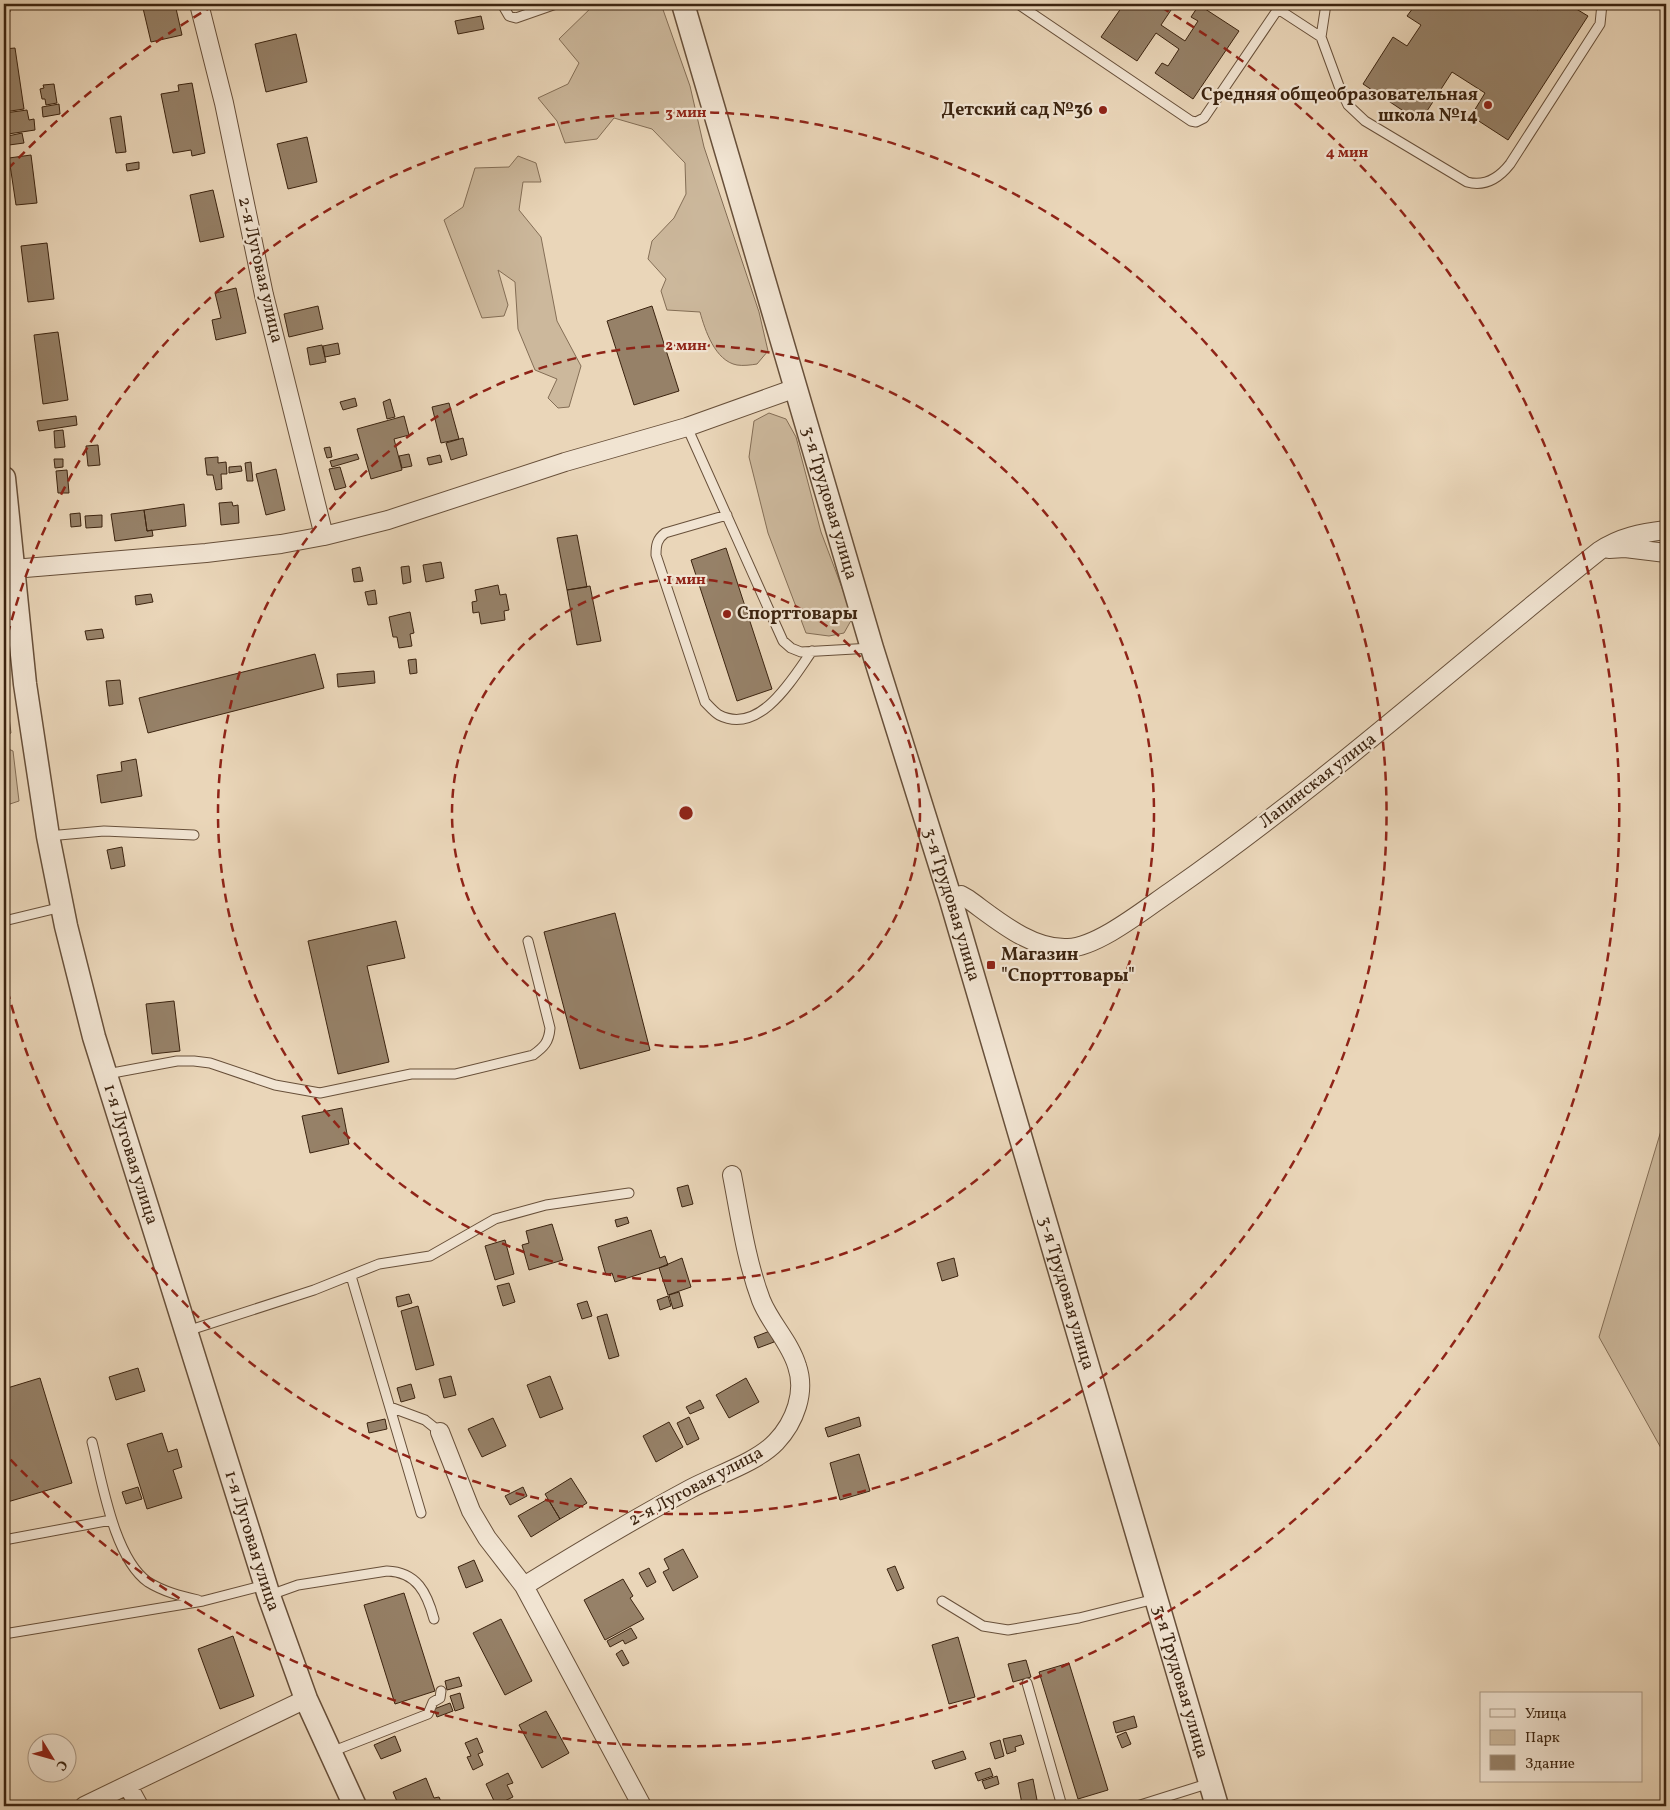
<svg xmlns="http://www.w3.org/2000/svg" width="1670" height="1810" viewBox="0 0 1670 1810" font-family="Vollkorn,serif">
	<rect width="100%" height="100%" fill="#ead6b9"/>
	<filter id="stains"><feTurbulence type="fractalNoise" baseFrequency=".004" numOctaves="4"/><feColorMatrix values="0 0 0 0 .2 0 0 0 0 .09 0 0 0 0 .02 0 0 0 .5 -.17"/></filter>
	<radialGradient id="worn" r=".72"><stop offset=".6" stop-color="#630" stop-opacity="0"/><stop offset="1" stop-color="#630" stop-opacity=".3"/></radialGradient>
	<path fill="#ccb89c" stroke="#846e56" d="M 595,4 L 661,4 L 690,86 L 704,147 L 759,312 L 768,351 L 757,364 C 751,365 743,366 737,365 C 715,361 705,330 700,312 L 667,310 L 661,291 L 666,279 L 648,259 L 652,241 L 674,218 L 686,194 L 685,163 L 652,129 L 614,118 L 597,139 L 565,143 L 557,121 L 538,98 L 568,84 L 579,63 L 559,39 Z
		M 518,156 L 536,163 L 541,182 L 523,182 L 519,210 L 541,237 L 557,321 L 581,366 L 569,407 L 558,408 L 548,398 L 557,379 L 535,370 L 518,329 L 515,282 L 498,270 L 508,305 L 504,316 L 482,318 L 444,220 L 463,207 L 475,168 L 509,167 Z
		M 769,413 L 786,419 L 796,437 L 821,532 L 853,617 L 844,633 L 829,636 L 806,633 L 768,533 L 749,457 L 754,421 Z
		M 4,678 L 11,733 L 4,737 Z
		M 4,747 L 13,751 L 19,801 L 4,806 Z
		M 1666,1114 L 1666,1457 L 1599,1337 Z"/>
	<path fill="#968168" stroke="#3c2410" d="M 4,4 L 9,4 L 10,12 L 4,13 Z
		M 142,4 L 175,4 L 182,35 L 151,42 Z
		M 1124,4 L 1175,4 L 1161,25 L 1185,41 L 1198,21 L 1191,17 L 1199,5 L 1239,31 L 1193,99 L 1155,73 L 1162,63 L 1168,66 L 1179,49 L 1156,33 L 1137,61 L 1101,37 Z
		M 1416,4 L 1528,4 L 1538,10 L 1542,4 L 1568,4 L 1588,16 L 1508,140 L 1471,116 L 1485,93 L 1452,72 L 1420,122 L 1363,84 L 1393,37 L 1407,46 L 1421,25 L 1407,16 Z
		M 481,16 L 484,29 L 458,34 L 455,21 Z
		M 296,34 L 307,82 L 266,92 L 255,44 Z
		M 15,48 L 24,109 L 4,112 L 4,49 Z
		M 192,83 L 205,153 L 192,156 L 191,150 L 173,153 L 161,94 L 179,91 L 178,85 Z
		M 54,84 L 57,103 L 46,105 L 45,99 L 42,99 L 40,89 L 44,88 L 43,85 Z
		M 59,104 L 60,114 L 43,117 L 42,107 Z
		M 27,110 L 29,120 L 34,119 L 35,130 L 8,134 L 5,113 Z
		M 121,116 L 126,152 L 116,153 L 110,118 Z
		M 22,133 L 24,143 L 9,145 L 8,136 Z
		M 307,137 L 317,182 L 288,189 L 277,144 Z
		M 31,155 L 37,203 L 16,205 L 9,158 Z
		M 139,162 L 139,169 L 127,171 L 126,164 Z
		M 213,190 L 224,237 L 200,242 L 190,195 Z
		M 47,243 L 54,299 L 28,302 L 21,246 Z
		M 236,288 L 246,333 L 216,340 L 212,320 L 221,318 L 215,293 Z
		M 318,306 L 323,329 L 289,337 L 284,314 Z
		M 652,306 L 679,391 L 634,405 L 607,321 Z
		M 58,332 L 68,400 L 43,404 L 34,335 Z
		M 338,343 L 340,354 L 325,357 L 323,346 Z
		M 322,345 L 326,362 L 310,365 L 307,348 Z
		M 355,398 L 357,406 L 343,410 L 340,402 Z
		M 390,399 L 395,417 L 387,419 L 383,402 Z
		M 449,403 L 459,439 L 441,443 L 432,407 Z
		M 76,416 L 77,425 L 39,431 L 37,421 Z
		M 404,416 L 409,435 L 394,439 L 402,470 L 371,479 L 357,429 Z
		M 63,430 L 65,447 L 55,448 L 54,431 Z
		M 463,438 L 467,455 L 451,460 L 446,443 Z
		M 98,445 L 100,465 L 88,466 L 86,446 Z
		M 330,447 L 332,457 L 327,458 L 324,448 Z
		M 357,454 L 359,459 L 332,467 L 330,461 Z
		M 409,454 L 412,466 L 402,468 L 399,456 Z
		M 440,455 L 442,462 L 429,465 L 427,458 Z
		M 218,457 L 218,463 L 226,462 L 227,474 L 221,474 L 222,489 L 216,490 L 213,475 L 207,475 L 205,458 Z
		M 54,459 L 63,459 L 63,467 L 55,468 Z
		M 251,462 L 253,481 L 247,481 L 245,463 Z
		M 241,466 L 242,471 L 229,473 L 229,467 Z
		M 340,467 L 346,487 L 335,490 L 329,469 Z
		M 276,469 L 285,510 L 266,515 L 256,474 Z
		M 67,470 L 69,493 L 58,493 L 56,471 Z
		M 232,502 L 233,506 L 238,505 L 239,523 L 221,525 L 219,503 Z
		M 184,504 L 186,526 L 147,531 L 144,510 Z
		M 144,510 L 147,531 L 152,530 L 153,536 L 115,541 L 111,514 Z
		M 80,513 L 81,526 L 71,527 L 70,514 Z
		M 102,515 L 102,527 L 86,528 L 85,516 Z
		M 577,535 L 587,587 L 567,590 L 557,538 Z
		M 726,548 L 772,689 L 737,701 L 691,560 Z
		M 441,562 L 444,578 L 426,582 L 423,565 Z
		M 409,566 L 411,582 L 403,584 L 401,567 Z
		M 360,567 L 363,581 L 354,582 L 352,569 Z
		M 498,585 L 500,595 L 506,594 L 509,610 L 504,611 L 505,620 L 481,624 L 479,612 L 473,613 L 472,602 L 477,601 L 475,590 Z
		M 590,586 L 601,641 L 577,645 L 567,590 Z
		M 375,590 L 377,604 L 368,605 L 365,592 Z
		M 151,594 L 153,602 L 136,605 L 135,596 Z
		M 410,612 L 414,633 L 410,634 L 412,646 L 399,648 L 397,637 L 393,637 L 389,617 Z
		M 102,629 L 104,638 L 87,640 L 85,631 Z
		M 315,654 L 324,688 L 148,733 L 139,698 Z
		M 416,659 L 417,673 L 410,674 L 408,660 Z
		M 374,671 L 375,683 L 338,687 L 337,674 Z
		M 120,680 L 123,704 L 109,706 L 106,681 Z
		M 136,759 L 142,796 L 101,803 L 97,775 L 122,771 L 121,762 Z
		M 122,847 L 125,866 L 111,869 L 107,850 Z
		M 615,913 L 650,1050 L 580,1069 L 544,932 Z
		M 396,921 L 405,958 L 367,966 L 389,1062 L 338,1074 L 308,941 Z
		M 993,960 L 995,968 L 990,969 L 988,961 Z
		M 174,1001 L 180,1051 L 152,1054 L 146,1004 Z
		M 342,1108 L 349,1144 L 310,1153 L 302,1116 Z
		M 688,1185 L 693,1204 L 682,1207 L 677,1188 Z
		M 627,1217 L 629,1223 L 617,1227 L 615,1220 Z
		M 552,1224 L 563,1260 L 529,1270 L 522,1245 L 529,1243 L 526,1231 Z
		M 651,1230 L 660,1258 L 665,1256 L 668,1265 L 615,1282 L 612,1273 L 606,1275 L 598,1247 Z
		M 505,1240 L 514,1274 L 495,1280 L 485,1246 Z
		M 682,1258 L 691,1287 L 668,1295 L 659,1268 Z
		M 954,1258 L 958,1276 L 942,1281 L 937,1263 Z
		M 509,1283 L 515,1302 L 503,1306 L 497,1286 Z
		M 679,1292 L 683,1306 L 673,1309 L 669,1295 Z
		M 409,1294 L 412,1303 L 398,1307 L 396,1297 Z
		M 668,1296 L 671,1306 L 660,1310 L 657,1300 Z
		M 587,1301 L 592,1316 L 582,1319 L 577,1304 Z
		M 418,1306 L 434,1365 L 416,1370 L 401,1311 Z
		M 607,1314 L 619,1356 L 609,1359 L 597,1317 Z
		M 770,1331 L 774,1342 L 758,1348 L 754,1337 Z
		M 138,1368 L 145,1391 L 116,1400 L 109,1377 Z
		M 451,1376 L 456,1395 L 444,1398 L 439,1379 Z
		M 550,1376 L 563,1409 L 540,1418 L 527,1385 Z
		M 40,1378 L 72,1483 L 4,1503 L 4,1389 Z
		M 746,1378 L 759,1402 L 729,1418 L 716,1395 Z
		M 411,1384 L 415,1398 L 401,1402 L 397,1388 Z
		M 700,1400 L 704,1408 L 690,1414 L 686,1407 Z
		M 689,1417 L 699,1439 L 687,1445 L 677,1423 Z
		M 859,1417 L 861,1426 L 828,1437 L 825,1428 Z
		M 493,1418 L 506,1446 L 482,1457 L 468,1429 Z
		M 385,1419 L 387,1429 L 369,1433 L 367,1423 Z
		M 669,1422 L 683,1447 L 656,1462 L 643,1436 Z
		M 162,1433 L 168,1452 L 177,1449 L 182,1467 L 173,1470 L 182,1498 L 147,1509 L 127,1444 Z
		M 859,1454 L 870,1491 L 840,1500 L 830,1463 Z
		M 571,1478 L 587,1503 L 560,1519 L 545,1494 Z
		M 138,1487 L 142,1499 L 126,1504 L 122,1492 Z
		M 523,1487 L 527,1496 L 510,1505 L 505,1496 Z
		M 548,1499 L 560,1519 L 531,1537 L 518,1516 Z
		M 683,1549 L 698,1577 L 673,1591 L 663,1572 L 669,1569 L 664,1559 Z
		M 474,1560 L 483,1581 L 466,1588 L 458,1567 Z
		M 895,1566 L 904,1588 L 897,1591 L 887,1569 Z
		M 649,1568 L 656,1582 L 647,1587 L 639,1573 Z
		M 623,1579 L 633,1596 L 630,1598 L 644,1619 L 605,1640 L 584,1600 Z
		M 404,1593 L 435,1691 L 395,1704 L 364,1605 Z
		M 501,1619 L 532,1681 L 505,1695 L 473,1633 Z
		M 631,1628 L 637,1638 L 625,1644 L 623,1640 L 610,1647 L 607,1641 Z
		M 233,1636 L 254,1696 L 220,1709 L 198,1649 Z
		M 958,1637 L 975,1697 L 949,1704 L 932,1645 Z
		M 622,1650 L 629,1663 L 623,1666 L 616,1654 Z
		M 1026,1660 L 1031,1677 L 1013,1682 L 1008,1664 Z
		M 1069,1663 L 1108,1790 L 1078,1799 L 1039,1672 Z
		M 459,1677 L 462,1686 L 447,1690 L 445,1681 Z
		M 460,1693 L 464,1708 L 455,1711 L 450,1696 Z
		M 450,1703 L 453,1711 L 437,1717 L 434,1709 Z
		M 546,1711 L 569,1753 L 542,1768 L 519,1725 Z
		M 1134,1716 L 1137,1727 L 1116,1733 L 1113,1722 Z
		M 1126,1732 L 1131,1744 L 1122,1748 L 1117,1736 Z
		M 1021,1735 L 1024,1744 L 1015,1747 L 1016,1751 L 1007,1754 L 1003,1739 Z
		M 395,1736 L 401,1751 L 381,1759 L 374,1745 Z
		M 477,1738 L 483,1752 L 478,1754 L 483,1765 L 473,1770 L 467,1757 L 471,1756 L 465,1743 Z
		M 1000,1740 L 1004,1756 L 995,1759 L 990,1743 Z
		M 963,1751 L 966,1759 L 935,1769 L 932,1761 Z
		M 990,1768 L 993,1776 L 978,1781 L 975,1773 Z
		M 508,1773 L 513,1783 L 507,1785 L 513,1797 L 496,1805 L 486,1784 Z
		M 997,1776 L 999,1784 L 985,1789 L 982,1781 Z
		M 426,1778 L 434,1798 L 439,1797 L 443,1806 L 399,1806 L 393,1792 Z
		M 1033,1779 L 1037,1800 L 1022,1804 L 1018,1783 Z"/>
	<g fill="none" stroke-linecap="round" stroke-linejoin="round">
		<g stroke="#68503a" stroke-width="11">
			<path id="service" d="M 502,4 L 509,16 L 516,18 L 556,4
				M 1018,4 L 1191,121 L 1196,122 L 1204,118 L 1278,9
				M 1277,4 L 1278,9 L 1321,37
				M 1326,4 L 1321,37 L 1339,86 L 1348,105 L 1365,121 L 1467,182 C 1485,187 1499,178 1510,164 L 1600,24 L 1602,4
				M 687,427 L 783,641 L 791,648 L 801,652 L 872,648
				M 727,515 L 665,533 C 657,539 656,545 656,555 L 705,702 C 709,706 714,712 719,715 C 760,736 793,678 812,651
				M 48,836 L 104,831 L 194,835
				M 4,921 L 62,907
				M 107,1074 L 177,1061 L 194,1061 L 210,1063 L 275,1085 L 320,1093 L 411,1074 L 455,1074 L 533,1055 C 544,1047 549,1042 550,1028 L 528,941
				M 351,1276 L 421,1513
				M 187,1331 L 314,1290 L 379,1264 L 430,1256 L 495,1219 L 546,1205 L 629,1193
				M 390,1407 L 425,1420 L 440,1432
				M 92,1442 C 102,1481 114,1558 148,1582 C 164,1592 181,1596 198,1600
				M 4,1540 L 111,1520
				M 270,1595 L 298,1585 L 387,1571 C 417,1572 427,1593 434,1619
				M 942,1601 L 983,1626 L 1008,1630 L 1079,1618 L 1155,1599
				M 4,1634 L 203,1601 L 265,1585
				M 1027,1683 L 1062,1806
				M 331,1752 L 428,1714 L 433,1702 L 440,1698 L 441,1691
				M 1137,1806 L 1210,1783"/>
		</g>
		<g stroke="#68503a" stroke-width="20">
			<path id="minor" d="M 199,4 L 224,103 L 264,295 L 324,536
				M 1609,549 L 1625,548 L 1666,553
				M 13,569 L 206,553 L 281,544 L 324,536 L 388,520 L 565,462 L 687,427 L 796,388
				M 950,897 L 961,895 L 968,899 C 996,919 1031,950 1068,948 C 1098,947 1145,909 1170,892 C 1320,788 1456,665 1599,551 C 1620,537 1641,533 1666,530
				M 440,1432 L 471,1511 L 487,1538 L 524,1586 L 642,1806
				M 524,1586 C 579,1552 634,1519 690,1489 C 716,1475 756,1463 776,1442 C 795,1422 806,1392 797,1366 C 790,1342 770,1323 761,1300 C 746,1260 740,1216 732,1175
				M 128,1786 L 139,1806
				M 84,1806 L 306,1699"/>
		</g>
		<g stroke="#68503a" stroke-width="25">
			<g id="tertiary">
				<path id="s1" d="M 683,4 L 872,648 L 950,897 L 1217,1806"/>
				<path id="s2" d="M 4,478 L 25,684 L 48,836 L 66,926 L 94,1037 L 269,1596 L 306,1699 L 355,1806"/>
			</g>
		</g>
		<use href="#service" stroke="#f1e4d2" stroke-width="9"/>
		<use href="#minor" stroke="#f1e4d2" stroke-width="18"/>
		<use href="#tertiary" stroke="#f1e4d2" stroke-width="22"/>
	</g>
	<g fill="none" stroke="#8f2418" stroke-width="2.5" stroke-dasharray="9 6">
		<circle cx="686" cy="813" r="234"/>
		<circle cx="686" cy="813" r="468"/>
		<path d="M4 649A701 701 0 1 1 4 977"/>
		<path d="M8 169A935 935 0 0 1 211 7M1161 7A935 935 0 1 1 8 1457"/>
	</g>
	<g fill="#8f2418" stroke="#f1e4d2" stroke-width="2">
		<circle cx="1488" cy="105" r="5"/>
		<circle cx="1103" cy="110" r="5"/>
		<circle cx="727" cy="614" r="5"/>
		<rect x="986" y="960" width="10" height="10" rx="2.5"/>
	</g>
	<g text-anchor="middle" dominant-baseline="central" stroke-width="4.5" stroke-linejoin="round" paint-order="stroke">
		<g font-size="18" font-weight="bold" fill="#3c2410" stroke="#f1e4d2" text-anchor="end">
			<text x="1478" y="95">Средняя общеобразовательная<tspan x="1478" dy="21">школа №14</tspan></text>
			<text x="1093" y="110">Детский сад №36</text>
			<text x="737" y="614" text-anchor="start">Спорттовары</text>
			<text x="1001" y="955" text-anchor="start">Магазин<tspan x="1001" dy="21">"Спорттовары"</tspan></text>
		</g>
		<g font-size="18" fill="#3c2410" stroke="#f1e4d2">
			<text transform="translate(260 270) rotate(77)">2-я Луговая улица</text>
			<text stroke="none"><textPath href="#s1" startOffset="520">3-я Трудовая улица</textPath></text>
			<text transform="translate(1318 781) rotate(-38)">Лапинская улица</text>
			<text stroke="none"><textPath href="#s1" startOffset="940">3-я Трудовая улица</textPath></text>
			<text stroke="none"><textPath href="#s2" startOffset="690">1-я Луговая улица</textPath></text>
			<text stroke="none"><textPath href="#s1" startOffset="1345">3-я Трудовая улица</textPath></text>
			<text transform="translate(696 1487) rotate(-28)">2-я Луговая улица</text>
			<text stroke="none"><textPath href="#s2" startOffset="1095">1-я Луговая улица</textPath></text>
			<text stroke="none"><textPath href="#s1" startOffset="1750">3-я Трудовая улица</textPath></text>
		</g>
	</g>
	<circle cx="686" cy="813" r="8" fill="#8f2418" stroke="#f1e4d2" stroke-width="2.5"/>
	<g font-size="15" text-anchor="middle" font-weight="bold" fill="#8f2418" stroke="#f1e4d2" stroke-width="4.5" stroke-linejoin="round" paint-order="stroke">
		<text x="686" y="117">3 мин</text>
		<text x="1347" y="157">4 мин</text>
		<text x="686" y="350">2 мин</text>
		<text x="686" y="584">1 мин</text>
	</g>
	<rect width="1670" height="1810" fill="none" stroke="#ead6b9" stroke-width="20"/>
	<rect x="5" y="5" width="1660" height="1800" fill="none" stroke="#3c2410" stroke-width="2.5"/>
	<rect x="10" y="10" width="1650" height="1790" fill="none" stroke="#3c2410"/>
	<rect x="1480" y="1692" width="162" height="90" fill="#f1e4d2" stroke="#a99784"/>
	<rect x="1490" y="1709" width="25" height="8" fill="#f1e4d2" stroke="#a99784"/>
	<text x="1525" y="1718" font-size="15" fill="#3c2410">Улица</text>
	<rect x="1490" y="1730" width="25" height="15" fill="#ccb89c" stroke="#a99784"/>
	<text x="1525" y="1742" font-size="15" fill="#3c2410">Парк</text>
	<rect x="1490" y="1755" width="25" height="15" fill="#968168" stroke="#a99784"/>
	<text x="1525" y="1768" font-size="15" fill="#3c2410">Здание</text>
	<g transform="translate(52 1758) rotate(127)"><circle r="24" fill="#f1e4d2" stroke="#a99784"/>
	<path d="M0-4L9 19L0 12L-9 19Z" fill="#8f2418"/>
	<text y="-8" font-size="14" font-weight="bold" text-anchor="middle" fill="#3c2410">С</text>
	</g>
	<rect width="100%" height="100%" filter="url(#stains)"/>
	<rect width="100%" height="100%" fill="url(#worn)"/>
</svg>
